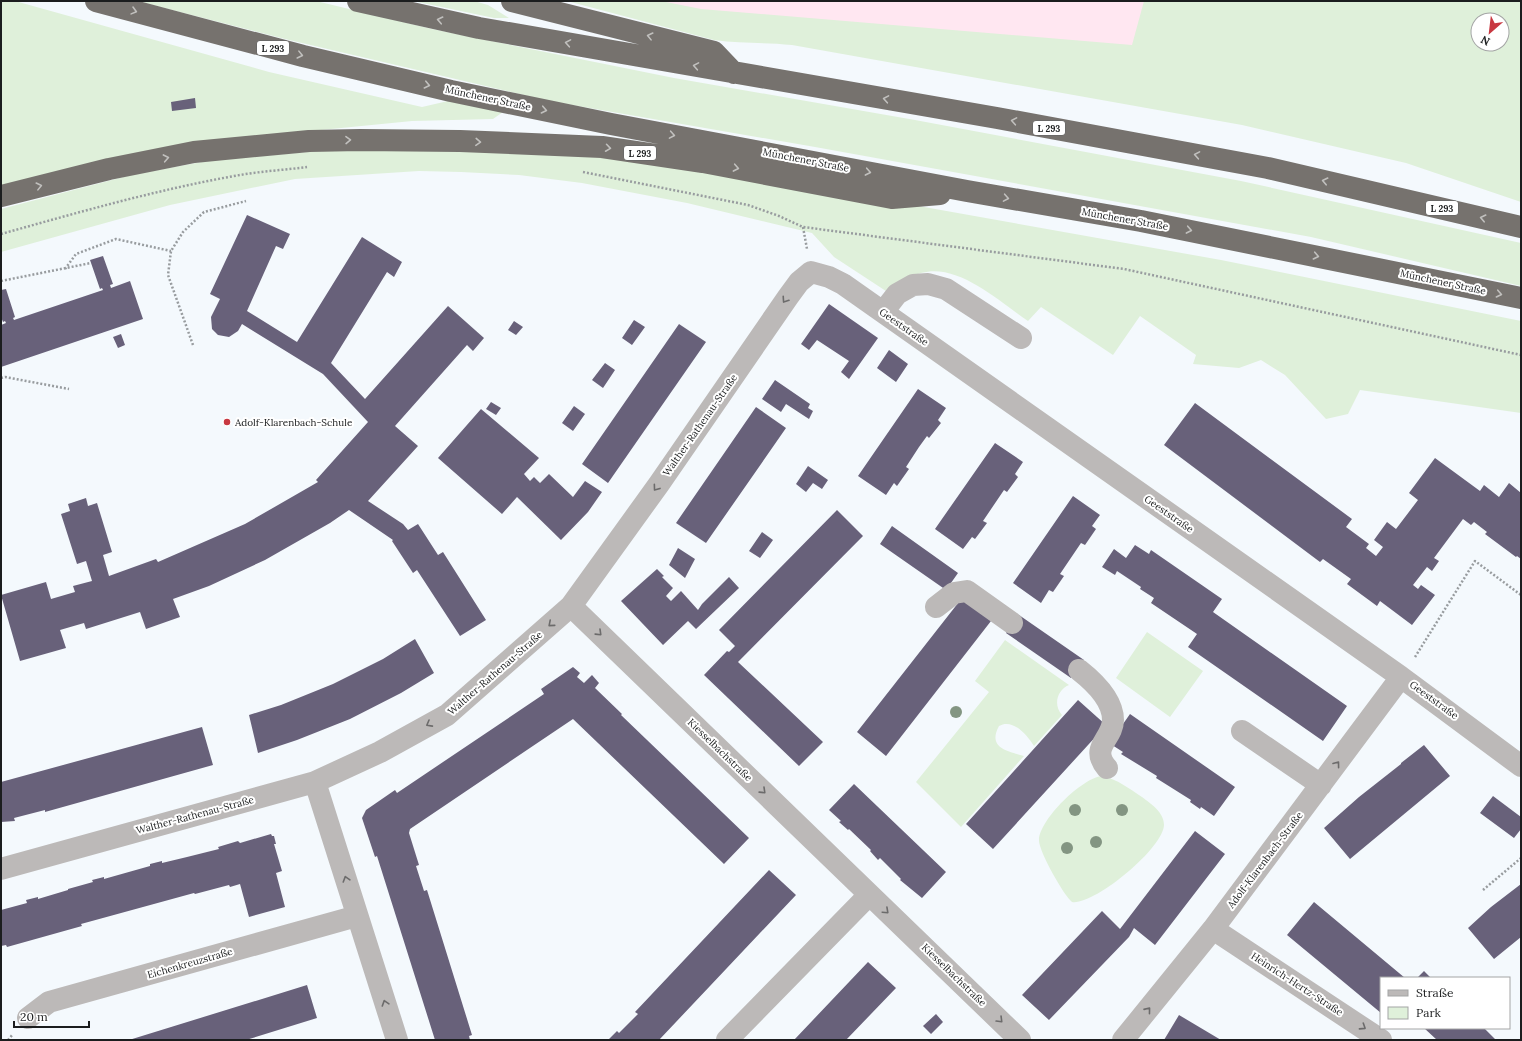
<svg xmlns="http://www.w3.org/2000/svg" width="1522" height="1041" viewBox="0 0 1522 1041" font-family="Lora,serif">
	<rect width="100%" height="100%" fill="#f4f9fd"/>
	<path fill="#ffe7f1" d="M 616,1 L 1151,1 L 1138,53 Z"/>
	<path fill="#dff0da" fill-rule="evenodd" d="M 1,1 L 15,1 L 269,72 L 422,107 L 448,101 L 503,112 L 493,119 L 412,121 L 311,131 L 1,186 Z
		M 137,1 L 316,1 L 432,29 L 674,78 L 915,120 L 1241,181 L 1521,243 L 1521,286 L 1311,237 L 815,147 L 549,101 L 285,39 Z
		M 413,1 L 474,1 L 488,5 L 509,18 L 494,18 Z
		M 567,1 L 661,1 L 701,9 L 1132,45 L 1144,1 L 1521,1 L 1521,202 L 1406,163 L 1242,125 L 792,45 C 766,42 740,44 714,40 ZM 1478,20 L 1502,20 L 1502,44 L 1478,44 Z
		M 374,146 L 568,152 L 795,184 L 1221,260 L 1521,321 L 1521,413 L 1360,390 L 1348,414 L 1326,419 L 1285,375 L 1261,360 L 1239,368 L 1193,364 L 1196,355 L 1140,316 L 1113,355 L 1041,307 L 1028,321 C 997,300 949,254 910,278 C 903,283 897,290 892,295 L 834,257 L 812,233 L 687,203 L 582,183 L 519,175 L 461,172 L 419,171 L 295,179 L 170,205 L 1,252 L 1,209 L 131,175 L 207,161 Z
		M 1147,632 L 1203,671 L 1170,717 L 1116,678 Z
		M 1005,640 L 1069,685 C 1057,690 1053,705 1062,715 L 1034,746 C 1027,735 1013,718 999,726 C 987,748 1008,751 1024,756 L 961,827 L 916,782 L 989,692 L 975,681 Z
		M 1102,776 C 1117,779 1130,789 1142,797 C 1151,804 1164,812 1164,825 C 1163,849 1093,906 1072,902 C 1064,896 1038,850 1039,840 C 1040,819 1082,778 1102,776 Z"/>
	<path fill="#68617a" d="M 195,98 L 196,108 L 172,111 L 171,102 Z
		M 247,215 L 290,234 L 283,249 L 276,246 L 247,311 L 297,342 L 362,237 L 402,262 L 394,277 L 387,272 L 331,363 L 365,399 L 448,306 L 484,338 L 473,351 L 467,345 L 395,426 L 418,446 L 368,501 L 403,524 L 408,530 L 418,524 L 438,555 L 443,552 L 486,620 L 460,636 L 417,570 L 413,573 L 392,541 L 393,540 L 349,510 L 330,523 L 265,560 L 209,586 L 173,599 L 180,617 L 146,629 L 140,612 L 86,629 L 84,623 L 60,630 L 66,648 L 20,661 L 1,595 L 46,582 L 51,599 L 75,592 L 73,586 L 92,581 L 86,561 L 77,564 L 61,514 L 70,511 L 68,504 L 86,498 L 88,506 L 97,503 L 112,552 L 103,555 L 109,576 L 156,559 L 158,562 L 245,524 L 318,482 L 316,480 L 368,422 L 323,374 L 242,324 L 238,331 L 229,337 L 218,335 L 212,329 L 211,317 L 220,299 L 210,294 Z
		M 103,256 L 113,284 L 110,285 L 111,288 L 130,281 L 143,319 L 1,367 L 1,325 L 6,323 L 5,321 L 3,322 L 1,317 L 1,290 L 6,289 L 15,317 L 13,318 L 14,320 L 103,290 L 102,288 L 100,289 L 90,260 Z
		M 829,304 L 878,338 L 849,379 L 841,372 L 849,361 L 817,340 L 809,350 L 801,344 Z
		M 634,320 L 645,327 L 632,345 L 622,338 Z
		M 514,321 L 523,327 L 516,335 L 508,330 Z
		M 679,324 L 706,342 L 608,483 L 582,464 Z
		M 121,334 L 125,345 L 118,348 L 113,337 Z
		M 889,350 L 908,364 L 896,382 L 877,368 Z
		M 605,363 L 615,370 L 603,388 L 592,380 Z
		M 775,380 L 810,404 L 808,408 L 813,411 L 809,419 L 786,404 L 781,412 L 762,399 Z
		M 918,389 L 946,408 L 938,420 L 941,423 L 929,438 L 927,436 L 919,447 L 906,467 L 909,469 L 897,486 L 894,483 L 886,495 L 858,476 Z
		M 491,402 L 501,408 L 496,415 L 486,409 Z
		M 1195,403 L 1352,519 L 1346,527 L 1369,544 L 1366,548 L 1376,556 L 1383,547 L 1374,540 L 1387,522 L 1396,529 L 1418,500 L 1409,493 L 1435,458 L 1480,491 L 1484,485 L 1499,497 L 1509,483 L 1521,493 L 1521,559 L 1517,556 L 1516,557 L 1485,534 L 1487,532 L 1474,522 L 1471,525 L 1463,519 L 1434,558 L 1439,561 L 1432,571 L 1427,567 L 1413,585 L 1418,589 L 1421,585 L 1435,595 L 1412,625 L 1380,601 L 1377,606 L 1347,584 L 1351,579 L 1323,559 L 1320,562 L 1164,445 Z
		M 574,406 L 585,414 L 573,431 L 562,423 Z
		M 756,407 L 786,428 L 706,543 L 676,523 Z
		M 481,409 L 539,458 L 524,474 L 530,481 L 534,477 L 540,483 L 549,474 L 573,497 L 585,481 L 602,492 L 588,512 L 561,540 L 517,497 L 502,514 L 438,458 Z
		M 995,443 L 1023,462 L 1015,474 L 1018,477 L 1007,492 L 1004,490 L 983,521 L 987,523 L 975,539 L 972,537 L 963,549 L 935,529 Z
		M 808,466 L 828,480 L 822,489 L 813,483 L 806,492 L 796,484 Z
		M 1073,496 L 1100,515 L 1092,526 L 1096,529 L 1085,545 L 1081,543 L 1060,574 L 1064,576 L 1053,592 L 1049,590 L 1041,603 L 1013,583 Z
		M 837,510 L 863,536 L 738,662 L 823,742 L 799,766 L 704,675 L 727,651 L 729,652 L 735,646 L 719,630 Z
		M 892,526 L 958,573 L 946,590 L 880,544 Z
		M 762,532 L 773,540 L 760,558 L 749,551 Z
		M 1135,545 L 1149,554 L 1151,550 L 1222,599 L 1213,612 L 1347,706 L 1323,741 L 1188,647 L 1197,634 L 1151,603 L 1154,598 L 1140,589 L 1141,587 L 1117,571 L 1115,575 L 1102,567 L 1114,549 L 1126,558 Z
		M 678,548 L 695,559 L 685,578 L 669,565 Z
		M 657,569 L 664,576 L 662,577 L 673,588 L 666,596 L 671,601 L 681,591 L 698,610 L 702,604 L 729,577 L 739,588 L 696,629 L 688,621 L 663,645 L 621,601 Z
		M 962,598 L 991,621 L 886,756 L 857,732 Z
		M 1019,615 L 1084,660 L 1071,678 L 1006,633 Z
		M 415,639 L 434,673 L 401,693 L 350,719 L 297,740 L 258,753 L 249,715 L 281,705 L 333,684 L 383,659 Z
		M 573,667 L 580,673 L 577,677 L 584,683 L 592,675 L 599,683 L 595,688 L 622,714 L 621,715 L 749,838 L 724,864 L 573,719 L 410,829 L 409,833 L 419,865 L 416,866 L 424,891 L 427,890 L 472,1035 L 469,1036 L 470,1040 L 435,1040 L 377,856 L 375,857 L 362,818 L 366,810 L 395,790 L 397,793 L 544,694 L 541,689 Z
		M 1078,700 L 1116,734 L 1130,714 L 1235,787 L 1214,816 L 1201,807 L 1200,809 L 1190,802 L 1191,800 L 1156,778 L 1157,776 L 1121,754 L 1123,752 L 1109,743 L 1099,733 L 993,849 L 966,824 Z
		M 202,727 L 213,765 L 45,812 L 45,810 L 14,818 L 15,821 L 1,822 L 1,782 Z
		M 1424,745 L 1450,776 L 1350,859 L 1324,828 L 1359,797 L 1401,764 L 1401,763 Z
		M 854,784 L 946,872 L 922,898 L 900,880 L 901,879 L 880,858 L 878,860 L 870,851 L 871,850 L 849,829 L 848,830 L 839,822 L 841,821 L 829,810 Z
		M 1493,796 L 1521,817 L 1521,829 L 1514,838 L 1480,813 Z
		M 1195,831 L 1225,854 L 1155,945 L 1134,928 L 1129,937 L 1049,1020 L 1022,995 L 1102,911 L 1120,929 Z
		M 271,834 L 272,836 L 274,836 L 276,844 L 274,844 L 282,871 L 276,873 L 285,907 L 249,917 L 240,884 L 230,887 L 229,885 L 195,894 L 194,893 L 81,924 L 82,926 L 7,947 L 6,945 L 1,946 L 1,910 L 27,903 L 26,900 L 38,897 L 38,899 L 68,890 L 68,889 L 93,882 L 92,880 L 104,877 L 104,879 L 150,866 L 150,864 L 162,861 L 162,863 L 187,857 L 219,849 L 218,847 L 238,841 L 240,843 Z
		M 769,870 L 796,895 L 710,986 L 659,1040 L 608,1040 L 617,1031 L 619,1033 L 638,1014 L 635,1012 Z
		M 1521,884 L 1521,937 L 1494,959 L 1468,928 L 1491,907 Z
		M 1314,902 L 1405,978 L 1381,978 L 1381,1013 L 1287,935 Z
		M 868,962 L 896,988 L 846,1040 L 794,1040 Z
		M 1424,971 L 1431,978 L 1417,978 Z
		M 307,985 L 317,1018 L 246,1040 L 129,1040 Z
		M 936,1014 L 943,1022 L 931,1034 L 923,1026 Z
		M 1179,1015 L 1221,1040 L 1164,1040 Z
		M 1424,1028 L 1484,1028 L 1496,1040 L 1437,1040 Z"/>
	<g fill="none" stroke-linecap="round" stroke-linejoin="round">
		<path stroke="#989c9f" stroke-width="2.5" stroke-dasharray="2 2" stroke-linecap="butt" d="M 583,172 L 748,205 L 779,216 L 803,227 L 1124,269 L 1521,355
			M 803,227 L 807,249
			M 1,234 C 80,212 159,189 240,175 C 262,171 285,170 307,167
			M 65,269 L 76,254 L 116,239 L 171,251
			M 1,281 L 91,263
			M 193,345 L 168,275 L 171,251 L 183,232 L 204,212 L 246,201
			M 1,378 L 5,377 L 69,389
			M 1415,657 L 1475,561 L 1521,595
			M 1483,890 L 1521,858
			M 8,1040 L 13,1034"/>
		<path stroke="#bcb9b8" stroke-width="22" d="M 883,312 L 897,294 L 913,285 L 928,284 L 946,289 L 1021,338
			M 571,606 L 1020,1040
			M 936,607 L 954,593 L 967,591 L 1012,623
			M 1079,670 C 1093,681 1113,699 1113,720 C 1113,739 1089,747 1107,768
			M 1242,731 L 1321,785
			M 315,782 L 397,1040
			M 1,869 L 315,782 L 380,752 L 447,715 L 571,606 L 659,484 L 788,297 L 799,282 L 811,272 L 829,277 L 843,284 L 1401,677 L 1521,766
			M 1213,929 L 1381,1040
			M 28,1018 L 49,1002 L 357,916
			M 727,1040 L 869,895
			M 1123,1040 L 1213,929 L 1401,677"/>
		<path stroke="#76726e" stroke-width="22" d="M 96,1 L 303,56 L 451,91 L 611,124 L 967,191 L 1141,221 L 1521,298
			M 358,1 L 479,28 L 997,118 L 1268,168 L 1521,227
			M 512,1 L 714,52 L 734,73
			M 1,196 L 109,169 L 194,152 L 309,141 L 360,140 L 460,141 L 602,147 L 703,162 L 892,198 L 940,194"/>
	</g>
	<g fill="#839582">
		<circle cx="956" cy="712" r="6"/>
		<circle cx="1075" cy="810" r="6"/>
		<circle cx="1122" cy="810" r="6"/>
		<circle cx="1096" cy="842" r="6"/>
		<circle cx="1067" cy="848" r="6"/>
	</g>
	<defs><path id="oneway-chevron" d="M-2-3.5L2.5 0L-2 3.5" fill="none" stroke-width="1.6" stroke-linecap="round" stroke-linejoin="round"/></defs>
	<g stroke="#c1c0be">
		<use href="#oneway-chevron" transform="translate(134 11) rotate(15)"/>
		<use href="#oneway-chevron" transform="translate(440 20) rotate(-168)"/>
		<use href="#oneway-chevron" transform="translate(650 36) rotate(-166)"/>
		<use href="#oneway-chevron" transform="translate(568 43) rotate(-170)"/>
		<use href="#oneway-chevron" transform="translate(300 55) rotate(14)"/>
		<use href="#oneway-chevron" transform="translate(696 66) rotate(-170)"/>
		<use href="#oneway-chevron" transform="translate(427 85) rotate(13)"/>
		<use href="#oneway-chevron" transform="translate(886 99) rotate(-170)"/>
		<use href="#oneway-chevron" transform="translate(544 110) rotate(12)"/>
		<use href="#oneway-chevron" transform="translate(1014 121) rotate(-170)"/>
		<use href="#oneway-chevron" transform="translate(672 135) rotate(10)"/>
		<use href="#oneway-chevron" transform="translate(348 140) rotate(-1)"/>
		<use href="#oneway-chevron" transform="translate(478 142) rotate(3)"/>
		<use href="#oneway-chevron" transform="translate(608 148) rotate(8)"/>
		<use href="#oneway-chevron" transform="translate(1197 155) rotate(-170)"/>
		<use href="#oneway-chevron" transform="translate(166 158) rotate(-11)"/>
		<use href="#oneway-chevron" transform="translate(736 168) rotate(11)"/>
		<use href="#oneway-chevron" transform="translate(868 172) rotate(11)"/>
		<use href="#oneway-chevron" transform="translate(1325 181) rotate(-167)"/>
		<use href="#oneway-chevron" transform="translate(39 186) rotate(-14)"/>
		<use href="#oneway-chevron" transform="translate(1006 198) rotate(10)"/>
		<use href="#oneway-chevron" transform="translate(1483 218) rotate(-167)"/>
		<use href="#oneway-chevron" transform="translate(1189 230) rotate(11)"/>
		<use href="#oneway-chevron" transform="translate(1316 256) rotate(12)"/>
		<use href="#oneway-chevron" transform="translate(1499 294) rotate(12)"/>
	</g>
	<g stroke="#6c6b6b">
		<use href="#oneway-chevron" transform="translate(785 300) rotate(124)"/>
		<use href="#oneway-chevron" transform="translate(656 488) rotate(126)"/>
		<use href="#oneway-chevron" transform="translate(551 624) rotate(139)"/>
		<use href="#oneway-chevron" transform="translate(599 633) rotate(44)"/>
		<use href="#oneway-chevron" transform="translate(429 724) rotate(151)"/>
		<use href="#oneway-chevron" transform="translate(1337 764) rotate(-53)"/>
		<use href="#oneway-chevron" transform="translate(763 791) rotate(44)"/>
		<use href="#oneway-chevron" transform="translate(346 879) rotate(-107)"/>
		<use href="#oneway-chevron" transform="translate(886 911) rotate(43)"/>
		<use href="#oneway-chevron" transform="translate(385 1003) rotate(-108)"/>
		<use href="#oneway-chevron" transform="translate(1148 1010) rotate(-51)"/>
		<use href="#oneway-chevron" transform="translate(1000 1020) rotate(45)"/>
		<use href="#oneway-chevron" transform="translate(1363 1027) rotate(33)"/>
	</g>
	<circle fill="#c83841" stroke="#fff" stroke-width="1.5" cx="227" cy="422" r="4"/>
	<g text-anchor="middle" dominant-baseline="central" stroke-width="4" stroke-linejoin="round" paint-order="stroke">
		<g fill="#fff" stroke="#5f6162" stroke-width="1">
			<rect x="257" y="41" width="32" height="14" rx="3"/>
			<rect x="1033" y="121" width="32" height="14" rx="3"/>
			<rect x="624" y="146" width="32" height="14" rx="3"/>
			<rect x="1426" y="201" width="32" height="14" rx="3"/>
		</g>
		<g font-size="9" font-weight="bold" fill="#1b1d1e">
			<text x="273" y="48">L 293</text>
			<text x="1049" y="128">L 293</text>
			<text x="640" y="153">L 293</text>
			<text x="1442" y="208">L 293</text>
		</g>
		<g font-size="10" fill="#1b1d1e" stroke="#fff">
			<text transform="translate(488 98) rotate(12)">Münchener Straße</text>
			<text transform="translate(806 160) rotate(11)">Münchener Straße</text>
			<text transform="translate(1125 219) rotate(10)">Münchener Straße</text>
			<text transform="translate(1443 282) rotate(12)">Münchener Straße</text>
			<text transform="translate(904 327) rotate(35)">Geeststraße</text>
			<text transform="translate(700 425) rotate(-55)">Walther-Rathenau-Straße</text>
			<text transform="translate(1169 514) rotate(35)">Geeststraße</text>
			<text transform="translate(495 673) rotate(-41)">Walther-Rathenau-Straße</text>
			<text transform="translate(1434 700) rotate(36)">Geeststraße</text>
			<text transform="translate(720 750) rotate(44)">Kiesselbachstraße</text>
			<text transform="translate(195 815) rotate(-15)">Walther-Rathenau-Straße</text>
			<text transform="translate(1265 860) rotate(-53)">Adolf-Klarenbach-Straße</text>
			<text transform="translate(190 963) rotate(-16)">Eichenkreuzstraße</text>
			<text transform="translate(954 975) rotate(44)">Kiesselbachstraße</text>
			<text transform="translate(1297 984) rotate(33)">Heinrich-Hertz-Straße</text>
		</g>
		<g font-size="10" fill="#1b1d1e" stroke="#fff" text-anchor="start">
			<text x="235" y="422">Adolf-Klarenbach-Schule</text>
		</g>
	</g>
	<rect width="1522" height="1041" fill="none" stroke="#1b1d1e" stroke-width="4"/>
	<rect x="1380" y="977" width="130" height="52" fill="#ffffff" stroke="#a4a5a5"/>
	<rect x="1388" y="990" width="20" height="6" fill="#bcb9b8" stroke="#a4a5a5"/>
	<text x="1416" y="997" font-size="12" fill="#1b1d1e">Straße</text>
	<rect x="1388" y="1007" width="20" height="12" fill="#dff0da" stroke="#a4a5a5"/>
	<text x="1416" y="1017" font-size="12" fill="#1b1d1e">Park</text>
	<g transform="translate(1490 32) rotate(208)"><circle r="19" fill="#ffffff" stroke="#a4a5a5"/>
	<path d="M0-3L7 15L0 10L-7 15Z" fill="#c83841"/>
	<text y="-6" font-size="11" font-weight="bold" text-anchor="middle" fill="#1b1d1e">N</text>
	</g>
	<path d="M14 1021v6h75v-6" fill="none" stroke="#1b1d1e" stroke-width="2"/>
	<text x="20" y="1021" font-size="12" fill="#1b1d1e" stroke="#ffffff" stroke-width="3" paint-order="stroke">20 m</text>
</svg>
